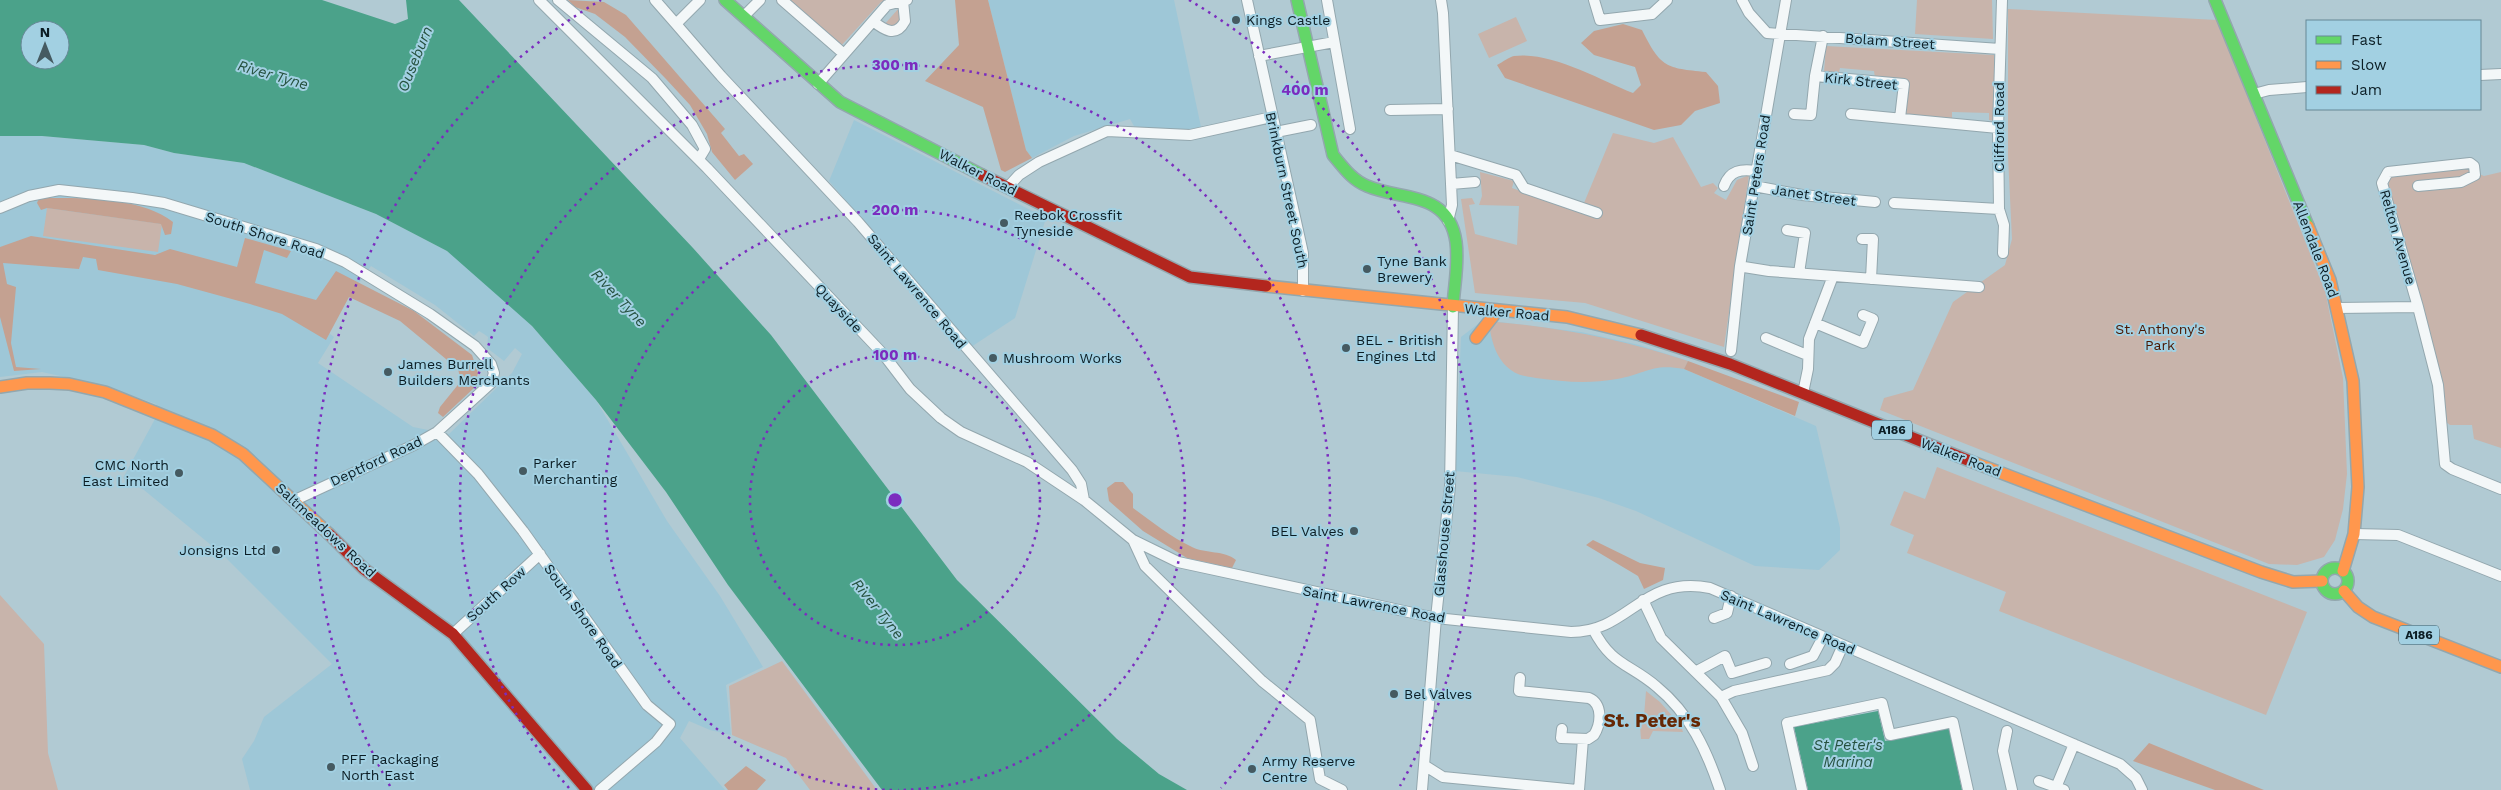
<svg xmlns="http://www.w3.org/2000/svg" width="2501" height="790" viewBox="0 0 2501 790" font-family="'Work Sans',sans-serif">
	<rect width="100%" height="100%" fill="#b1cad3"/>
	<path fill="#9ec7d7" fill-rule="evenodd" d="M 988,0 L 1174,0 L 1201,127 L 1172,132 L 1134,126 L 1130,119 L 1074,136 L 1032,158 L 1026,150 Z
		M 854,120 L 1046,218 L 1015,318 L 971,347 L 829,181 Z
		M 0,136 L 42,136 L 144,145 L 174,153 L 244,163 L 376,214 L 447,251 L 478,276 L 532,326 L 596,400 L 667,521 L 720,596 L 763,667 L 726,685 L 731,735 L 710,730 L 689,721 L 680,738 L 725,790 L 250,790 L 242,759 L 254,741 L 264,717 L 332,664 L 222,554 L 144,490 L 123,478 L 155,419 L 156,404 L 102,385 L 42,372 L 0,377 ZM 371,266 L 435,305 L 474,336 L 479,331 L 484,334 L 488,337 L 487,348 L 504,361 L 515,348 L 522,354 L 512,373 L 449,434 L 413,427 L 318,363 L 334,337 L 325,330 Z
		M 1483,320 L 1581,332 L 1639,345 L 1688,361 L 1684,369 L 1816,426 L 1840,528 L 1840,550 L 1819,570 L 1755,566 L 1636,511 L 1599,498 L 1517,477 L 1455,471 L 1461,337 Z"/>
	<path fill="#c8b4ab" d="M 789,0 L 889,0 L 881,2 L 840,47 Z
		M 1917,0 L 1992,0 L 1993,39 L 1915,34 Z
		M 899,8 L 903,18 L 894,29 L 883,26 Z
		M 2008,9 L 2217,20 L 2325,291 L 2343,378 L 2347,474 L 2343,509 L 2335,540 L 2324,557 L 2297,565 L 2269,564 L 1880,410 L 1884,398 L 1913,390 L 1953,302 L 2005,265 L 2012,239 L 2008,156 Z
		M 1516,17 L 1527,41 L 1489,58 L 1478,34 Z
		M 1826,46 L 1994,55 L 1995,121 L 1989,120 L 1989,113 L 1952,112 L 1952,118 L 1903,114 L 1905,82 L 1875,78 L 1874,71 L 1840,68 L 1839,72 L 1824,72 Z
		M 1613,133 L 1654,143 L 1673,137 L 1701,187 L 1713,183 L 1718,188 L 1714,193 L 1726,200 L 1737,180 L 1749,175 L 1724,347 L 1585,303 L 1475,293 L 1461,199 L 1472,198 L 1475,204 L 1469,205 L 1475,234 L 1517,245 L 1519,206 L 1479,205 L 1482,196 L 1480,172 L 1514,181 L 1512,188 L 1598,219 L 1601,210 L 1584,203 Z
		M 2464,168 L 2484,176 L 2501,172 L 2501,448 L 2474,439 L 2472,425 L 2450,425 L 2446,422 L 2414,277 L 2388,186 L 2390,177 Z
		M 47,208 L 162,224 L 158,252 L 43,236 Z
		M 1497,322 C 1564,328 1624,340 1688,361 L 1684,369 C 1651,363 1646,374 1617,379 C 1589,384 1564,382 1536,378 C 1531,377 1523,376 1518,374 C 1500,366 1493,348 1490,330 Z
		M 1937,467 L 2307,612 L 2266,715 L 1999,611 L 2006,592 L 1907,553 L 1914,535 L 1890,525 L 1904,491 L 1925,499 Z
		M 0,595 L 44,644 L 48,753 L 58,790 L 0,790 Z
		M 782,661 L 877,790 L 810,790 L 786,758 L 732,735 L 729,686 Z
		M 1646,691 L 1660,702 L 1675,719 L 1651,721 L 1644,716 Z
		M 1645,721 L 1654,724 L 1680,724 L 1683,732 L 1653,731 L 1649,739 L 1641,739 L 1640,726 Z"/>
	<path fill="#c4a191" d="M 568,0 L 604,2 L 626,15 L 725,129 L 721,133 L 739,156 L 744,154 L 753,164 L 735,180 L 712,152 L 707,134 L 690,105 L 666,79 L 625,37 L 595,14 L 575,7 Z
		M 955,0 L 988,0 L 1026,150 L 1032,158 L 1005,172 L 1001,170 L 983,107 L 925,81 L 959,45 Z
		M 1623,24 L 1642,30 C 1661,68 1666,68 1706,72 L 1718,86 L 1720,103 L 1695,111 L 1681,125 L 1654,130 L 1505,78 L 1497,65 C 1503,62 1509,57 1514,56 C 1551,51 1600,80 1633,93 L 1641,85 L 1635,67 L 1594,55 L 1581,43 L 1594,31 Z
		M 39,198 C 79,198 140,196 173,222 L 171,234 L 165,235 L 161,224 L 47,208 L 41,210 L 37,203 Z
		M 31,236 L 155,255 L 170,249 L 237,267 L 245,238 L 291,251 L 287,258 L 264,250 L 255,283 L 316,300 L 336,271 L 414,311 L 472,355 L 478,373 L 474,388 L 443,417 L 438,413 L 440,407 L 461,381 L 458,369 L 400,321 L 349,297 L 326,340 L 282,314 L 250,304 L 177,284 L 98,270 L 96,259 L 83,257 L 79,269 L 3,263 L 7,284 L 16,287 L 11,343 L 16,367 L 41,369 L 14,371 L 0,317 L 0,247 Z
		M 1688,361 L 1799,402 L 1795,416 L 1684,369 Z
		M 1115,482 L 1123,482 L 1133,494 L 1133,508 C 1152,522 1171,537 1192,547 C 1206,554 1224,550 1236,560 L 1232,568 L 1187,558 L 1143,531 L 1109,501 L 1107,488 Z
		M 1593,540 L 1640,563 L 1665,568 L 1663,580 L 1644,589 L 1638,576 L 1586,545 Z
		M 2149,743 L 2264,790 L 2215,790 L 2133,761 Z
		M 746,766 L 766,780 L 757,790 L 728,790 L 724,785 Z"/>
	<path fill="#4ba28a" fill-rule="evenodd" d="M 0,0 L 322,0 L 395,24 L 408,19 L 406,0 L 459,0 L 693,248 L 771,335 L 957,580 L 1117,739 L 1159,774 L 1187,790 L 882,790 L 728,585 L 666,492 L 596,400 L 532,326 L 447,251 L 376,214 L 244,163 L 174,153 L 144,145 L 42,136 L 0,136 ZM 30,30 L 60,30 L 60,60 L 30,60 Z
		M 1878,711 L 1885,741 L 1949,728 L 1962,790 L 1808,790 L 1794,727 Z"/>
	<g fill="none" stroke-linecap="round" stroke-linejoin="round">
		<g stroke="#93a7ae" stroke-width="12">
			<path id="street" d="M 539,0 L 707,168 L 884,355 L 910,389 L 941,418 L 961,432 L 1027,462 L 1084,500 L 1133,540 L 1178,562 L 1436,618 L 1571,632 C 1630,632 1641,575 1710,588 L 2120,764 L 2136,778 L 2142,790
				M 558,0 L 652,78 L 692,125 L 705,149 L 699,159
				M 655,0 L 676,24
				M 700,0 L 676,24 L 721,76 L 858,222 L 1072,470 L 1081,484 L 1084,500
				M 782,0 L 844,54
				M 1247,0 L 1303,253 L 1303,291
				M 1327,0 L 1350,129
				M 1441,0 L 1443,13 L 1452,205 L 1448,221
				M 1594,0 L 1600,20 L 1652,14 L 1667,0
				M 1742,0 L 1749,13 L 1767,33 L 2000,49
				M 2002,0 L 1998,128 L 1999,209 L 2004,225 L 2003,253
				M 744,16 L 760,0
				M 873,21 C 884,30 896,38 905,21 L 903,1
				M 1259,56 L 1334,42
				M 2480,75 L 2501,74
				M 1815,76 L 1823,36
				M 818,84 L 887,5 L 907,0
				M 2254,94 L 2269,90 L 2307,87
				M 1390,110 L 1448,109
				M 1794,114 L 1811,115 L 1815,76 L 1904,84 L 1900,118
				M 1851,114 L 1998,128
				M 1276,132 L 1311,125
				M 1450,155 L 1516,175 L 1524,188 L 1597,213
				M 1451,184 L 1475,182
				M 1724,186 C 1730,170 1741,169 1756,171
				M 1754,186 L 1802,195 L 1875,202
				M 2418,186 L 2461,182 L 2475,175 L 2474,166 L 2470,163 L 2388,172 L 2382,183 L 2418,307 L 2438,385 L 2445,464 L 2452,469 L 2501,489
				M 1008,187 L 1019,175 L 1039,162 L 1107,131 L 1190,135 L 1272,117
				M 1894,203 L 1999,209
				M 0,208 L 29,196 L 59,190 L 132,198 L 164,203 L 316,249 L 345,262 L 430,314 L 475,346 L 491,364 L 494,373 L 491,383 L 437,432 L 414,445 L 295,500
				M 1787,230 L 1805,233 L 1799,273
				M 1862,239 L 1873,239 L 1871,279
				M 1744,267 L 1769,271 L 1979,287
				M 2337,308 L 2418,307
				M 1815,323 L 1863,343 L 1873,319 L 1863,315
				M 1766,338 L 1807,355
				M 1731,351 L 1740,266 L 1786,0
				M 1803,393 L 1808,369 L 1809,339 L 1833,276
				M 437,432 L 478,474 L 523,531 L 647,705 L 670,724 L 656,742 L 600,790
				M 2354,534 L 2398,535 L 2501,576
				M 1133,540 L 1145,566 L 1262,681 L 1310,720 L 1320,779 L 1342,790
				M 1643,600 L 1661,638 L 1721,697 L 1742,733 L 1753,766
				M 1714,618 L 1727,613 L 1731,596
				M 1593,629 C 1612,666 1629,663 1657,687 C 1690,714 1707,751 1720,790
				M 453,634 L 540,554
				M 1790,664 L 1813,656 L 1823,637
				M 1697,671 L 1725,656 L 1732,673 L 1766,663
				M 1520,678 L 1519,691 L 1589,698 C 1603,704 1601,724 1594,735 L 1588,739 L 1561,738 L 1562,729
				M 1721,697 L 1734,691 L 1828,670 L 1835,663 L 1843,645
				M 2007,731 L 2003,751 L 2012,790
				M 1424,765 L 1443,777 L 1577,790
				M 2039,781 L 2064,790
				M 1422,790 L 1436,618 L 1450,486 L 1453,307
				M 1579,790 L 1583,739
				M 1802,790 L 1787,723 L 1882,703 L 1890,735 L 1953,722 L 1968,790
				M 2055,790 L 2074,744"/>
		</g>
		<g stroke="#93a7ae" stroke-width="14">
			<path id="fast" d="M 725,0 L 840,102 L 982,175
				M 1297,0 L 1333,155 C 1343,167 1352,180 1367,186 C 1402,201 1449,191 1456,242 C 1459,264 1454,286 1453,307
				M 2215,0 L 2308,226
				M2322 581a13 13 0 1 1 26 0a13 13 0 1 1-26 0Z"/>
		</g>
		<g stroke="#93a7ae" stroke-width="14">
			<path id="slow" d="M 2308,226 L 2330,280 L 2353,381 L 2358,487 L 2354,534 L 2343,571
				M 1266,286 L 1567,317 L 1641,335
				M 1476,338 L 1497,311
				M 0,387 L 27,383 L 50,383 L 69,384 L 105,392 L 212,435 L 243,454 L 329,534
				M 1970,461 L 2261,572 L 2293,582 L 2322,581
				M 2344,591 L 2358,607 L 2373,617 L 2501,667"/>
		</g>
		<g stroke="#93a7ae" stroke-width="14">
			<path id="jam" d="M 982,175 L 1190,277 L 1266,286
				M 1641,335 L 1730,364 L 1970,461
				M 329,534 L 364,569 L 453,634 L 587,790"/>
		</g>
		<use href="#street" stroke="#f3f7f8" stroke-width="10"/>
		<use href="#fast" stroke="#63d668" stroke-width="11"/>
		<use href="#slow" stroke="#ff974d" stroke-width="11"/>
		<use href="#jam" stroke="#b3261e" stroke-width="11"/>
	</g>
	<g fill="none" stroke="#7b2cbf" stroke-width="2.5" stroke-dasharray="2.5 5">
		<circle cx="895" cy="500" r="145"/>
		<path d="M892 790A290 290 0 1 1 898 790"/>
		<path d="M569 788A435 435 0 1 1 1221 788"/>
		<path d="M390 786A580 580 0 0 1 601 0M1189 0A580 580 0 0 1 1400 786"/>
	</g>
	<g fill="#455a61" stroke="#a2d0e2" stroke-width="2">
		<circle cx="1236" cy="20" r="5"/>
		<circle cx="1004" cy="223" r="5"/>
		<circle cx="1367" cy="269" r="5"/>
		<circle cx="1346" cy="348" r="5"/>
		<circle cx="993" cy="358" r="5"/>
		<circle cx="388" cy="372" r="5"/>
		<circle cx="523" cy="471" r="5"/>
		<circle cx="179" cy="473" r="5"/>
		<circle cx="1354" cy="531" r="5"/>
		<circle cx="276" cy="550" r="5"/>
		<circle cx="1394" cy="694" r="5"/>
		<circle cx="331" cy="767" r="5"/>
		<circle cx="1252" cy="769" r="5"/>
	</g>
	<g text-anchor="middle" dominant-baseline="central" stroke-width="4" stroke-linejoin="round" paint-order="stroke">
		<g fill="#a2d0e2" stroke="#38535d" stroke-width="1">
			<rect x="1872" y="420.5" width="40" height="19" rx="4"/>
			<rect x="2399" y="625.5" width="40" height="19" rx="4"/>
		</g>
		<g font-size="12" font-weight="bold" fill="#0b1d24">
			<text x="1892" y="430">A186</text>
			<text x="2419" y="635">A186</text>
		</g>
		<g font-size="14" fill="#0b1d24" stroke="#a2d0e2" text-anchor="start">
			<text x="1246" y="20">Kings Castle</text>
			<text x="1014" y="215">Reebok Crossfit<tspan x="1014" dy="16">Tyneside</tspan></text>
			<text x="1377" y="261">Tyne Bank<tspan x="1377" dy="16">Brewery</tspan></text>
			<text x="1356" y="340">BEL - British<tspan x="1356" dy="16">Engines Ltd</tspan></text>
			<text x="1003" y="358">Mushroom Works</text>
			<text x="398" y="364">James Burrell<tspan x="398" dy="16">Builders Merchants</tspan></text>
			<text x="533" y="463">Parker<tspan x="533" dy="16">Merchanting</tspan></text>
			<text x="169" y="465" text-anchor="end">CMC North<tspan x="169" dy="16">East Limited</tspan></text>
			<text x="1344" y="531" text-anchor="end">BEL Valves</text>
			<text x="266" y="550" text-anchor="end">Jonsigns Ltd</text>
			<text x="1404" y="694">Bel Valves</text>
			<text x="341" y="759">PFF Packaging<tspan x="341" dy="16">North East</tspan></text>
			<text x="1262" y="761">Army Reserve<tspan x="1262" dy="16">Centre</tspan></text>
		</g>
		<g font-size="14" fill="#0b1d24" stroke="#a2d0e2">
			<text transform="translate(1890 41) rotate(4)">Bolam Street</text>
			<text transform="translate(1861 81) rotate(6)">Kirk Street</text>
			<text transform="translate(1999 127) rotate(-90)">Clifford Road</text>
			<text transform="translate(978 172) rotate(27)">Walker Road</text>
			<text transform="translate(1756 175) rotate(-81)">Saint Peters Road</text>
			<text transform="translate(1287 190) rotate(78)">Brinkburn Street South</text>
			<text transform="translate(1814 195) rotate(8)">Janet Street</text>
			<text transform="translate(265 235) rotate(18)">South Shore Road</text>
			<text transform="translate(2398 237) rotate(74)">Relton Avenue</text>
			<text transform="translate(2316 249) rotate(69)">Allendale Road</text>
			<text transform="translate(917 291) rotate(50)">Saint Lawrence Road</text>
			<text transform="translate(839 308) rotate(47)">Quayside</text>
			<text transform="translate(1507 312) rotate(5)">Walker Road</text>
			<text transform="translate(1961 457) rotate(21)">Walker Road</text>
			<text transform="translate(376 461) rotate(-25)">Deptford Road</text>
			<text transform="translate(326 530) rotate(43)">Saltmeadows Road</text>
			<text transform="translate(1444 534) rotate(-85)">Glasshouse Street</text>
			<text transform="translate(496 594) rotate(-42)">South Row</text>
			<text transform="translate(1374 604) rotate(11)">Saint Lawrence Road</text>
			<text transform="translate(583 616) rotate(55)">South Shore Road</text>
			<text transform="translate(1788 622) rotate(23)">Saint Lawrence Road</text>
		</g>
		<g font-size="14" fill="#4b1700" stroke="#a2d0e2">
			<text x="2160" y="329">St. Anthony's<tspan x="2160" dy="16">Park</tspan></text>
		</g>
		<g font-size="15" font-style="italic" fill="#26513f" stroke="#a2d0e2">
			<text transform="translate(415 59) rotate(-68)">Ouseburn</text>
			<text transform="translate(273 75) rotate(16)">River Tyne</text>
			<text transform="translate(619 298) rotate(47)">River Tyne</text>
			<text transform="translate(878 609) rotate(51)">River Tyne</text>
			<text x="1848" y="745">St Peter's<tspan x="1848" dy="17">Marina</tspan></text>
		</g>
		<g font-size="19" font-weight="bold" fill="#662704" stroke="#a2d0e2">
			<text x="1652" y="720">St. Peter's</text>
		</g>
	</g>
	<circle cx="895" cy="500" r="8" fill="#7b2cbf" stroke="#a2d0e2" stroke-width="2.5"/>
	<g font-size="15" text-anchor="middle" font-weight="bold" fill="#7b2cbf" stroke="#a2d0e2" stroke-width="4" stroke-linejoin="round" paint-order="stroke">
		<text x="895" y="70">300 m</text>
		<text x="1305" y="95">400 m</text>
		<text x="895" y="215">200 m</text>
		<text x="895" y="360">100 m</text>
	</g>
	<rect x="2306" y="20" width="175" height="90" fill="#a2d0e2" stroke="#668896"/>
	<rect x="2316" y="36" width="25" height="8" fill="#63d668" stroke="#668896"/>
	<text x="2351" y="45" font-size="15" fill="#0b1d24">Fast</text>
	<rect x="2316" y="61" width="25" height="8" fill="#ff974d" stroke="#668896"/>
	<text x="2351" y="70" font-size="15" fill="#0b1d24">Slow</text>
	<rect x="2316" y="86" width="25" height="8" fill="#b3261e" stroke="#668896"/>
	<text x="2351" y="95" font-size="15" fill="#0b1d24">Jam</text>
	<g transform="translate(45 45)"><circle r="24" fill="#a2d0e2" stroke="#668896"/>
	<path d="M0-4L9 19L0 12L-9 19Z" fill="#455a61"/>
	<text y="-8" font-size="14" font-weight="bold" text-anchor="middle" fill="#0b1d24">N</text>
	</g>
</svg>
